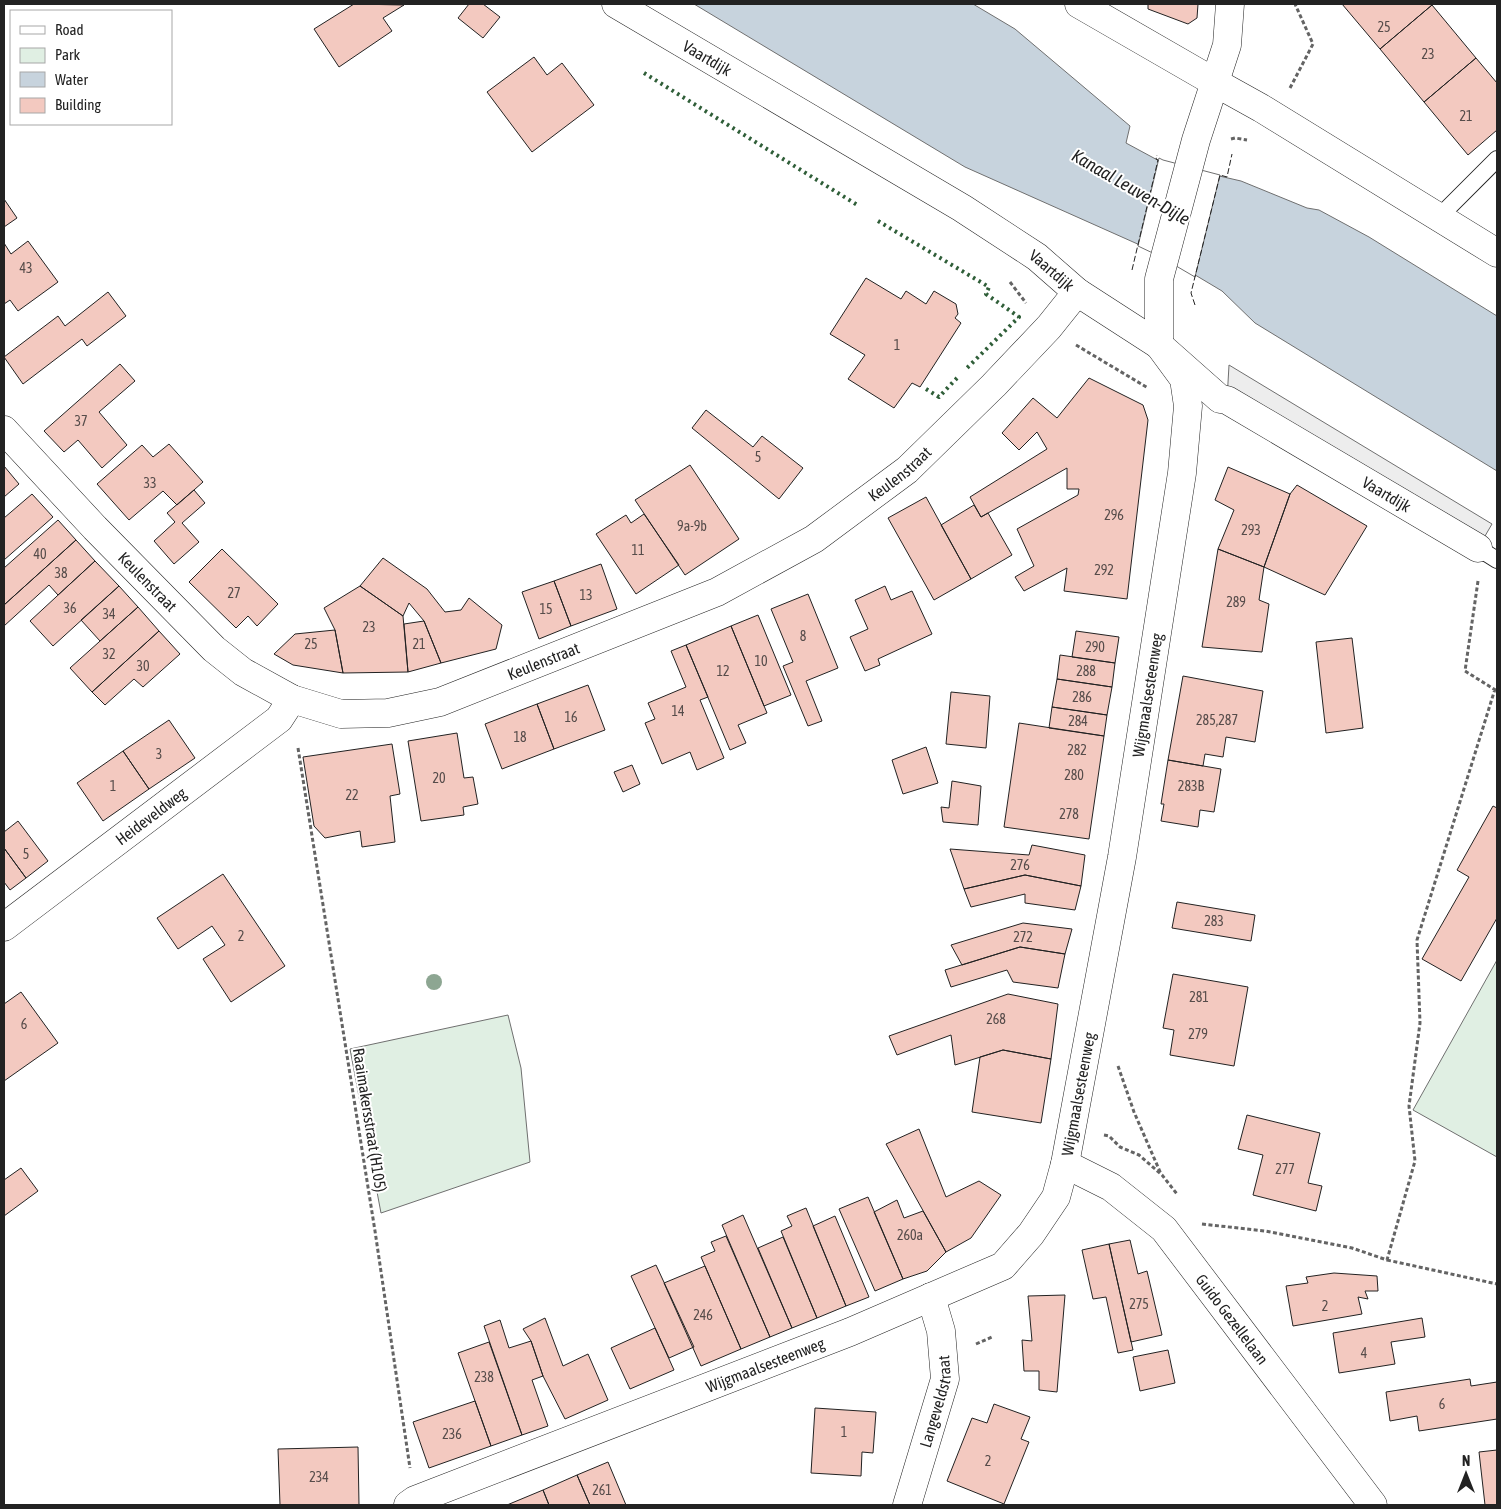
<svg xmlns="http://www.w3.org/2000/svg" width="1501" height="1509" viewBox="0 0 1501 1509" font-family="'Asap Condensed',sans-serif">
	<rect width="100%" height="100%" fill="#fff"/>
	<path fill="#e0efe3" stroke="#6f6f6f" d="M 1497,960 L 1497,1157 L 1413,1110 Z
		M 508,1015 L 521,1068 L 530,1162 L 381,1213 L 350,1049 Z"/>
	<path fill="#ededed" stroke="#6f6f6f" d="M 1229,365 L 1492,524 L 1478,548 L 1227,400 Z"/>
	<path fill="#c7d3dd" stroke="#6f6f6f" d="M 694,4 L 973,4 L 1015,29 L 1130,126 L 1126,143 L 1163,163 L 1241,181 L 1307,208 L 1319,210 L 1369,237 L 1497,316 L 1497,471 L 1255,323 L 1222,291 L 1160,254 L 965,167 Z"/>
	<path fill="#fff" stroke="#6f6f6f" d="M 1159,158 L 1163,160 L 1220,175 L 1195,277 L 1159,256 L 1138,246 Z"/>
	<path fill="#f3c9c0" stroke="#222" d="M 354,4 L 404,5 L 383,18 L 392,31 L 339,67 L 314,29 Z
		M 469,4 L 483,4 L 500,17 L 483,38 L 458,18 Z
		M 1148,4 L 1198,4 L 1197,18 L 1188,24 L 1148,9 Z
		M 1342,4 L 1431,4 L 1432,5 L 1380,49 Z
		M 1432,5 L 1476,58 L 1424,102 L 1380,49 Z
		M 534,57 L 547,75 L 562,63 L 594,105 L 532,152 L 487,92 Z
		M 1476,58 L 1497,83 L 1497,130 L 1468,155 L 1424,102 Z
		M 4,199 L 17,218 L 4,227 Z
		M 28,241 L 58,282 L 18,311 L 10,300 L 4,304 L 4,243 L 11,254 Z
		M 866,278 L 901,299 L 906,291 L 926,304 L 934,291 L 956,304 L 958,314 L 955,318 L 961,323 L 920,387 L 912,383 L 894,408 L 848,379 L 865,355 L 830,334 Z
		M 108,292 L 126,316 L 87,346 L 82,339 L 23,384 L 4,357 L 58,316 L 65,326 Z
		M 120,364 L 135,381 L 99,412 L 127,445 L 102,468 L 78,440 L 64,452 L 44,431 Z
		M 1089,378 L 1143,405 L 1148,420 L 1127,599 L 1064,591 L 1067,568 L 1024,591 L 1015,577 L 1034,566 L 1017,529 L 1078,495 L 1079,489 L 1067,489 L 1067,468 L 981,517 L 970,497 L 1047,449 L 1037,432 L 1019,450 L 1002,433 L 1033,398 L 1057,418 Z
		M 706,410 L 753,447 L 762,436 L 803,468 L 779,499 L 692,428 Z
		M 169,444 L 203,482 L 177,505 L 163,491 L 129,520 L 97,484 L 142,445 L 153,457 Z
		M 690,465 L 739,539 L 685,575 L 635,500 Z
		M 4,466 L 19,484 L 4,497 Z
		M 1228,467 L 1290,494 L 1264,567 L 1218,549 L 1234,510 L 1215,500 Z
		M 1297,485 L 1367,526 L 1325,595 L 1264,567 L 1290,494 Z
		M 194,490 L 205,503 L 182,523 L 199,542 L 174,564 L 154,541 L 175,522 L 167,513 Z
		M 32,494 L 53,517 L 4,560 L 4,518 Z
		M 926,497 L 971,579 L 934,600 L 888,518 Z
		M 974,505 L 981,517 L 988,513 L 1012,555 L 971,579 L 941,525 Z
		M 644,514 L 679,565 L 636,594 L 596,534 L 626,515 L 631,523 Z
		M 58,520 L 76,540 L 4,605 L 4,568 Z
		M 76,540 L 95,561 L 58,595 L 49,585 L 4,626 L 4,605 Z
		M 222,549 L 278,604 L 257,626 L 248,616 L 236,628 L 189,582 Z
		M 1218,549 L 1264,567 L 1259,600 L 1269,604 L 1262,652 L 1202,647 Z
		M 383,558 L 427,589 L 445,612 L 461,610 L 469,598 L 502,625 L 496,649 L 441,663 L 424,621 L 409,603 L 403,616 L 360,586 Z
		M 95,561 L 119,586 L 53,646 L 30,621 Z
		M 601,564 L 617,609 L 571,626 L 554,581 Z
		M 554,581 L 571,626 L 539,639 L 522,592 Z
		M 119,586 L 138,607 L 100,641 L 81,620 Z
		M 360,586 L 403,616 L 408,672 L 343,673 L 335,630 L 324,608 Z
		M 885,586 L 891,600 L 912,591 L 932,634 L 878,659 L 880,665 L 865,671 L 850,637 L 868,629 L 855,600 Z
		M 808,594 L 838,668 L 806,681 L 822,721 L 808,726 L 783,666 L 793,662 L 771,609 Z
		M 138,607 L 159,631 L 92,692 L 70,668 Z
		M 758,615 L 791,695 L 764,706 L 731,626 Z
		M 424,621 L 441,663 L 408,672 L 404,624 Z
		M 731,626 L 767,713 L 738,725 L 746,743 L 730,750 L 686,645 Z
		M 335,630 L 343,673 L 293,665 L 274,654 L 295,634 Z
		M 159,631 L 180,654 L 143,687 L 134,679 L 105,705 L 92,692 Z
		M 1076,631 L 1119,637 L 1115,663 L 1072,657 Z
		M 1352,638 L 1363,728 L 1326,733 L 1316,642 Z
		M 686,645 L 708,697 L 700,700 L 724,758 L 697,770 L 690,752 L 662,764 L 645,723 L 655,719 L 648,703 L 686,687 L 671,651 Z
		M 1060,655 L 1115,663 L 1112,687 L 1057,679 Z
		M 1183,676 L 1263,691 L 1255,742 L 1226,737 L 1223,757 L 1205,754 L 1203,766 L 1168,760 Z
		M 1057,679 L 1112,687 L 1107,715 L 1052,707 Z
		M 588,685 L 605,730 L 554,749 L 537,704 Z
		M 951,692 L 990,696 L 986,748 L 946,744 Z
		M 537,704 L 554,749 L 502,769 L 485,724 Z
		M 1052,707 L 1107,715 L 1104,736 L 1049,728 Z
		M 169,720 L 195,758 L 149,789 L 123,751 Z
		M 1019,723 L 1104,736 L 1089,839 L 1004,827 Z
		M 457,733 L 464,778 L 473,777 L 478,804 L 463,807 L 464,815 L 421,821 L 408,741 Z
		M 392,744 L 400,794 L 390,796 L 395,842 L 362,847 L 360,831 L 325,838 L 314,826 L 303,757 Z
		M 926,747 L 938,783 L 903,794 L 892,760 Z
		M 123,751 L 149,789 L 103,821 L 77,783 Z
		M 1168,760 L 1221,769 L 1214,812 L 1200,810 L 1198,827 L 1161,821 L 1164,804 L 1161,804 Z
		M 632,765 L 640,784 L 623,792 L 614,772 Z
		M 952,781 L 981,786 L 978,825 L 943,822 L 941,807 L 949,808 Z
		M 1493,806 L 1497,808 L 1497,918 L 1461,981 L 1422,959 L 1469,877 L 1457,870 Z
		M 18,821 L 48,861 L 26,878 L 4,848 L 4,832 Z
		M 1032,845 L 1085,855 L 1081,886 L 1025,875 L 964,889 L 950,849 L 1029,855 Z
		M 4,848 L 26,878 L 10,890 L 4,882 Z
		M 223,874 L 285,966 L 231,1002 L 203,959 L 225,945 L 212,926 L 178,949 L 157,918 Z
		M 1025,875 L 1081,886 L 1075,910 L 1025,903 L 1025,894 L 971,907 L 964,889 Z
		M 1177,902 L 1255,915 L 1251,941 L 1172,928 Z
		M 1023,923 L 1072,929 L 1065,954 L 1020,947 L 962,965 L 951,945 Z
		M 1020,947 L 1065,954 L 1058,988 L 1013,982 L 1007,970 L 951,987 L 945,970 Z
		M 1173,974 L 1248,987 L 1234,1066 L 1170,1055 L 1174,1030 L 1163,1028 Z
		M 21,992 L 58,1043 L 4,1081 L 4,1004 Z
		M 1008,994 L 1058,1004 L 1051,1059 L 1003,1050 L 955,1065 L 951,1035 L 897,1055 L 889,1036 Z
		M 1003,1050 L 1051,1059 L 1041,1123 L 972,1112 L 980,1057 Z
		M 1247,1115 L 1320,1133 L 1308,1183 L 1322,1186 L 1316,1211 L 1253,1195 L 1263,1155 L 1238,1149 Z
		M 919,1129 L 946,1197 L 979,1181 L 1001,1195 L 971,1238 L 946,1252 L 886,1144 Z
		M 21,1168 L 38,1191 L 4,1216 L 4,1180 Z
		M 868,1197 L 903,1279 L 875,1291 L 839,1209 Z
		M 897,1200 L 904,1218 L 923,1211 L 946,1252 L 927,1271 L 903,1279 L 874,1212 Z
		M 806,1208 L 846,1306 L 817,1318 L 781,1231 L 792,1226 L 787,1216 Z
		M 743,1215 L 792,1328 L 770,1337 L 722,1225 Z
		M 835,1216 L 869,1297 L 846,1306 L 813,1226 Z
		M 726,1236 L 770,1337 L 741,1349 L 701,1257 L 715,1251 L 711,1242 Z
		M 783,1237 L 817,1318 L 792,1328 L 758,1248 Z
		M 1130,1240 L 1138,1274 L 1147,1271 L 1162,1335 L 1131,1342 L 1109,1244 Z
		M 1109,1244 L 1133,1350 L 1118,1353 L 1106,1297 L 1093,1299 L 1082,1250 Z
		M 656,1265 L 694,1347 L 669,1358 L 631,1276 Z
		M 705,1266 L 741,1349 L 701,1366 L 664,1283 Z
		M 1334,1273 L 1377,1276 L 1378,1291 L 1365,1291 L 1368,1299 L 1358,1297 L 1362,1314 L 1293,1326 L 1286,1286 L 1308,1283 L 1306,1277 Z
		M 1065,1295 L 1057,1392 L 1039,1390 L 1039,1371 L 1024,1371 L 1022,1340 L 1032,1341 L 1028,1296 Z
		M 545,1318 L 563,1366 L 588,1354 L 608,1400 L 565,1419 L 543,1376 L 531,1341 L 523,1329 Z
		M 1422,1318 L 1425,1337 L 1391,1342 L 1395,1364 L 1339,1373 L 1333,1333 Z
		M 500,1320 L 509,1348 L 531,1341 L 543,1376 L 532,1380 L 548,1426 L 522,1435 L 484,1326 Z
		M 655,1328 L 674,1370 L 630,1389 L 611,1348 Z
		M 489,1342 L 522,1435 L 491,1446 L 458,1353 Z
		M 1168,1350 L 1175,1383 L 1140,1391 L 1133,1357 Z
		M 1470,1379 L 1471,1386 L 1497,1382 L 1497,1419 L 1419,1431 L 1417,1416 L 1390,1421 L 1386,1392 Z
		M 475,1401 L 491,1446 L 429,1468 L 413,1422 Z
		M 994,1404 L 1030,1417 L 1021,1439 L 1029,1442 L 1004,1504 L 947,1481 L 972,1418 L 987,1423 Z
		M 815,1408 L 876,1412 L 873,1453 L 862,1452 L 861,1476 L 811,1473 Z
		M 358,1447 L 359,1505 L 280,1505 L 278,1449 Z
		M 1497,1450 L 1497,1505 L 1485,1505 L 1479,1452 Z
		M 608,1462 L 626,1505 L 590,1505 L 577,1475 Z
		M 577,1475 L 590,1505 L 549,1505 L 543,1490 Z
		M 543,1490 L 549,1505 L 507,1505 Z"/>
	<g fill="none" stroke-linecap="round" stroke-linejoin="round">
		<g stroke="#222" stroke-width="18">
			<path id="service" d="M 1439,217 L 1497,159
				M 1478,548 L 1497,560"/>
		</g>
		<g stroke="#222" stroke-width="29">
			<g id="minor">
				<path id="s1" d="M 616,4 L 962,208 L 1037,257 L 1077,292 L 1159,345 L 1220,399 L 1227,400 L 1478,548"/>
				<path d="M 1079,4 L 1216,83"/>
				<path id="s2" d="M 4,430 L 95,528 L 214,649 L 243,672 L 292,699 L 341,714 L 388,713 L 440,702 L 717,592 L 814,539 L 907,470 L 994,385 L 1049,327 L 1077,292"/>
				<path id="s3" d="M 4,927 L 279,719 L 292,699"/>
				<path id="s4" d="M 1065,1164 L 1111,1187 L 1164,1229 L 1373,1505"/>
				<path id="s5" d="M 907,1505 L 945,1379 L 941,1331 L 931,1297"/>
			</g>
		</g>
		<g stroke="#222" stroke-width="29">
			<g id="tertiary">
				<path d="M 1216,83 L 1261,108 L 1497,253"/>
				<path id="s6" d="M 408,1505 L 415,1500 L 850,1332 L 1003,1266 L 1031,1234 L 1056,1197 L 1065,1164 L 1122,857 L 1182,473 L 1188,406 L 1184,379 L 1159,345 L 1159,279 L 1196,140 L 1227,45 L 1230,4"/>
			</g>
		</g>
		<path stroke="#646464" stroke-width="3" stroke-dasharray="4 2.5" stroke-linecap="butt" d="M 1290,88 L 1313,44 L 1295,4
			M 1231,139 L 1235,138 L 1247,140
			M 1010,282 L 1026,303
			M 1076,345 L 1148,388
			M 1478,581 L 1465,671 L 1497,691
			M 298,748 L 375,1231 L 410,1468
			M 1118,1066 L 1134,1112 L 1161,1174
			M 1104,1135 L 1109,1136 L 1120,1147 L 1139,1155 L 1162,1175 L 1177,1194
			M 1202,1224 L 1265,1231 L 1352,1248 L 1387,1260 L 1415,1161 L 1409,1106 L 1420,1023 L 1417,940 L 1495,689
			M 1387,1260 L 1497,1284
			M 976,1344 L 992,1337"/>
		<use href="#service" stroke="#fff" stroke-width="16"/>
		<use href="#minor" stroke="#fff" stroke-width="28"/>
		<use href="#tertiary" stroke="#fff" stroke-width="28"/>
		<path stroke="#2f5e38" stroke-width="4" stroke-dasharray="2.5 4" stroke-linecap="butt" d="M 644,73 L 859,206
			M 878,221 L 989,287 L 986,294 L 1019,317 L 967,368
			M 926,389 L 939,397 L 957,378"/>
		<path stroke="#222" stroke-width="1" stroke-dasharray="6 2.5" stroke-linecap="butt" d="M 1132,270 L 1158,160 L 1156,159 L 1157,155
			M 1195,305 L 1191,293 L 1192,289 L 1220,175 L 1227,177 L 1232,154"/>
	</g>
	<circle fill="#8da692" cx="434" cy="982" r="8"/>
	<g text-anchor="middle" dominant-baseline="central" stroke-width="4" stroke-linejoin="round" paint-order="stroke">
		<g font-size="14" fill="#564c4a">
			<text x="1384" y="27">25</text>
			<text x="1428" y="54">23</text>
			<text x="1466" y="116">21</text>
			<text x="26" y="268">43</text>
			<text x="897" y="345">1</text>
			<text x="81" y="421">37</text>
			<text x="758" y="457">5</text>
			<text x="150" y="483">33</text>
			<text x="1114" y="515">296</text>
			<text x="692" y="526">9a-9b</text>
			<text x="1251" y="530">293</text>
			<text x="638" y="550">11</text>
			<text x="40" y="554">40</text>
			<text x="1104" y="570">292</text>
			<text x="61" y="573">38</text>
			<text x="234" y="593">27</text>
			<text x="586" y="595">13</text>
			<text x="1236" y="602">289</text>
			<text x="70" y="608">36</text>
			<text x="546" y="609">15</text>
			<text x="109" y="614">34</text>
			<text x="369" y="627">23</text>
			<text x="803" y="636">8</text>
			<text x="311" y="644">25</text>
			<text x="419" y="644">21</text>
			<text x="1095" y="647">290</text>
			<text x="109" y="654">32</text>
			<text x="761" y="661">10</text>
			<text x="143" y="666">30</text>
			<text x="723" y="671">12</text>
			<text x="1086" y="671">288</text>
			<text x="1082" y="697">286</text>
			<text x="678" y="711">14</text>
			<text x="571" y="717">16</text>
			<text x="1217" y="720">285,287</text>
			<text x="1078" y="721">284</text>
			<text x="520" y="737">18</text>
			<text x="1077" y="750">282</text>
			<text x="159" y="754">3</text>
			<text x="1074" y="775">280</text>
			<text x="439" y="778">20</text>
			<text x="113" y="786">1</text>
			<text x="1191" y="786">283B</text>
			<text x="352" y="795">22</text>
			<text x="1069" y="814">278</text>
			<text x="26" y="854">5</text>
			<text x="1020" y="865">276</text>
			<text x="1214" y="921">283</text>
			<text x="241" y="936">2</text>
			<text x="1023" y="937">272</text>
			<text x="1199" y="997">281</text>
			<text x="996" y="1019">268</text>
			<text x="24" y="1024">6</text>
			<text x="1198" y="1034">279</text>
			<text x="1285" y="1169">277</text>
			<text x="910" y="1235">260a</text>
			<text x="1139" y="1304">275</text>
			<text x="1325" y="1306">2</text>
			<text x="703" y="1315">246</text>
			<text x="1364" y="1353">4</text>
			<text x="484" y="1377">238</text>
			<text x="1442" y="1404">6</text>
			<text x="844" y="1432">1</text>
			<text x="452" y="1434">236</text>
			<text x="988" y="1461">2</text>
			<text x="319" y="1477">234</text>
			<text x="602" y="1490">261</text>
		</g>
		<g font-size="16" fill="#222" stroke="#fff">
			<text stroke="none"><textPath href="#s1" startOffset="106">Vaartdijk</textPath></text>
			<text stroke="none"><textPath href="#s1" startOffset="511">Vaartdijk</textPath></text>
			<text stroke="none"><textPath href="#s2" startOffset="1064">Keulenstraat</textPath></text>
			<text stroke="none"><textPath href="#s1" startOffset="916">Vaartdijk</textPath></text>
			<text stroke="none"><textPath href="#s2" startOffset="209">Keulenstraat</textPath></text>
			<text stroke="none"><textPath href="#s2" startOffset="659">Keulenstraat</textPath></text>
			<text stroke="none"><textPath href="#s6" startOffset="1239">Wijgmaalsesteenweg</textPath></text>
			<text stroke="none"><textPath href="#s3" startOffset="184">Heideveldweg</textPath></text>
			<text stroke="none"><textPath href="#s6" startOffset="834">Wijgmaalsesteenweg</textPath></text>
			<text transform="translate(370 1120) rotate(81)">Raaimakersstraat (H105)</text>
			<text stroke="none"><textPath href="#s4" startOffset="232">Guido Gezellelaan</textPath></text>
			<text stroke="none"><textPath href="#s6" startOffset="384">Wijgmaalsesteenweg</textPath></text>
			<text stroke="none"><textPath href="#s5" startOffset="108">Langeveldstraat</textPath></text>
		</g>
		<g font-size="18" font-style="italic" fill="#222" stroke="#fff">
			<text transform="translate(1131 187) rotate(30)">Kanaal Leuven-Dijle</text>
		</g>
	</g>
	<rect width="1501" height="1509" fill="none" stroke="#222222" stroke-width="10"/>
	<rect x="10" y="10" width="162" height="115" fill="#ffffff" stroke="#a7a7a7"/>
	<rect x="20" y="26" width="25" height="8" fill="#ffffff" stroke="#a7a7a7"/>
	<text x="55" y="35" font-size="15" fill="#222222">Road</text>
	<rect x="20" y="48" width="25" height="15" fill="#e0efe3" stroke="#a7a7a7"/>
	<text x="55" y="60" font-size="15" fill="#222222">Park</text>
	<rect x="20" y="72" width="25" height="15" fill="#c7d3dd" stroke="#a7a7a7"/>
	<text x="55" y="85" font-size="15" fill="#222222">Water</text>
	<rect x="20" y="98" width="25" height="15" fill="#f3c9c0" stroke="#a7a7a7"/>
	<text x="55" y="110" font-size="15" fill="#222222">Building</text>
	<g transform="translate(1466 1474)" stroke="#ffffff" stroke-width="4" paint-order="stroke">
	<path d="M0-4L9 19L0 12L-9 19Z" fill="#222222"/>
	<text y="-8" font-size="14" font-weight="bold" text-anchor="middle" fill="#222222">N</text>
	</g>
</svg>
